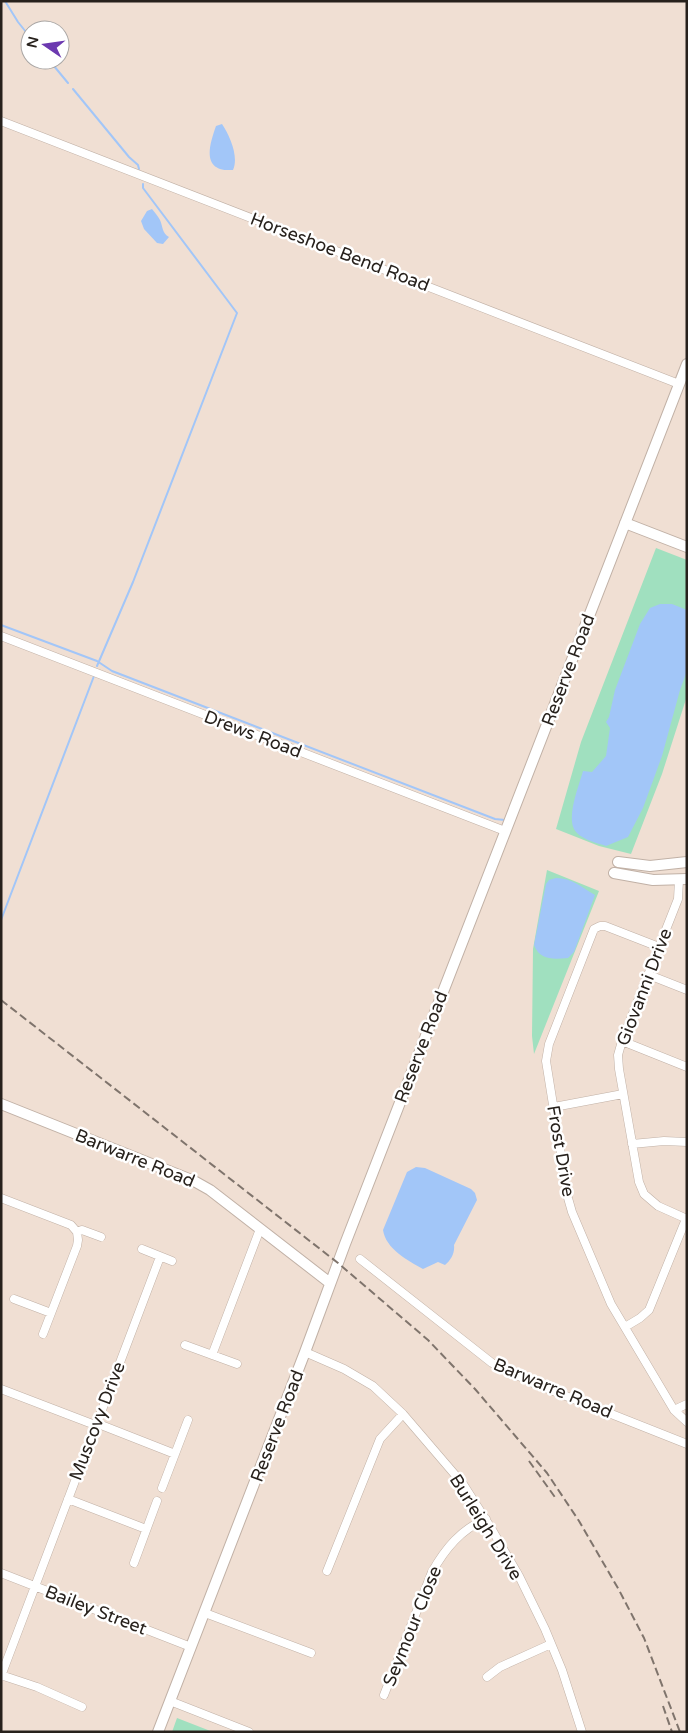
<svg xmlns="http://www.w3.org/2000/svg" width="688" height="1733" viewBox="0 0 688 1733" font-family="'Varela Round',sans-serif">
	<rect width="100%" height="100%" fill="#f0dfd3"/>
	<path fill="#a0e0bf" d="M 656,548 L 687,560 L 687,696 L 662,774 L 631,854 L 599,846 L 556,829 L 581,742 Z
		M 547,870 L 599,891 L 534,1054 L 532,1036 L 533,949 Z
		M 177,1718 L 213,1732 L 172,1732 Z"/>
	<path fill="#a2c6f8" d="M 222,124 C 230,136 239,157 233,170 C 201,172 209,146 216,126 Z
		M 152,209 C 155,213 158,216 160,220 C 163,227 162,233 169,237 L 163,244 L 157,243 L 144,229 L 141,221 L 147,211 Z
		M 660,604 L 672,604 L 687,610 L 687,671 L 680,690 L 662,756 L 643,808 L 628,837 L 606,846 C 597,843 584,840 577,833 C 564,821 579,786 583,771 L 592,772 L 606,756 L 610,728 L 606,722 L 609,717 L 615,690 L 640,624 L 650,608 Z
		M 556,878 C 572,878 581,887 595,895 L 574,952 L 568,958 C 554,959 540,961 534,945 L 546,884 L 549,880 Z
		M 416,1167 L 425,1168 L 471,1189 L 475,1193 L 477,1200 L 454,1245 C 455,1253 451,1260 445,1265 L 438,1262 L 423,1269 C 407,1260 386,1249 383,1230 L 407,1172 Z"/>
	<g fill="none" stroke-linecap="round" stroke-linejoin="round">
		<path stroke="#a2c6f8" stroke-width="2" d="M 5,1 L 18,22 L 30,37
			M 49,60 L 68,83
			M 73,89 L 129,157 L 138,165 L 139,169
			M 1,625 L 97,661 L 112,671 L 495,819 L 505,820
			M 97,666 L 133,582 L 237,313 L 143,188 L 143,184
			M 1,920 L 94,676"/>
		<g stroke="#c1b1a6" stroke-width="9">
			<path id="street" d="M 1,121 L 679,384
				M 1,636 L 505,831
				M 679,880 L 678,899 L 622,1041 L 618,1055 L 619,1069 L 639,1182 L 644,1194 L 658,1206 L 687,1219
				M 659,947 L 605,926 L 600,926 L 594,929 L 549,1044 L 546,1061 L 568,1198 L 572,1212 L 611,1304 L 674,1410 L 687,1422
				M 649,975 L 687,990
				M 622,1041 L 687,1067
				M 554,1107 L 623,1094
				M 632,1144 L 664,1141 L 687,1142
				M 1,1198 L 71,1225 L 77,1232 L 82,1230 L 101,1237
				M 142,1249 L 172,1261
				M 360,1259 L 492,1363 L 533,1383 L 687,1444
				M 14,1299 L 51,1313
				M 625,1327 L 640,1318 L 649,1310 L 686,1219
				M 43,1334 L 77,1246 L 78,1240 L 77,1232
				M 185,1345 L 237,1364
				M 305,1352 L 344,1369 L 373,1386 L 403,1414 L 463,1484 L 491,1528 L 519,1576 L 545,1629 L 562,1670 L 582,1732
				M 212,1355 L 260,1229
				M 1,1389 L 95,1425
				M 674,1410 L 687,1404
				M 96,1423 L 175,1454
				M 162,1488 L 188,1420
				M 68,1499 L 146,1529
				M 134,1563 L 157,1501
				M 327,1571 L 380,1439 L 403,1414
				M 1,1573 L 191,1647
				M 205,1613 L 311,1653
				M 1,1675 L 37,1687 L 82,1707
				M 1,1676 L 160,1257
				M 487,1677 L 500,1667 L 551,1644
				M 384,1695 L 432,1572 C 445,1549 461,1529 486,1519
				M 170,1701 L 249,1732"/>
		</g>
		<g stroke="#c1b1a6" stroke-width="12">
			<path id="secondary" d="M 625,523 L 687,547
				M 618,862 L 650,866 L 687,862
				M 614,873 L 653,880 L 687,879
				M 1,1104 L 194,1181 L 210,1190 L 330,1283
				M 158,1732 L 305,1352 L 345,1244 L 687,364"/>
		</g>
		<use href="#street" stroke="#fff" stroke-width="8"/>
		<use href="#secondary" stroke="#fff" stroke-width="10"/>
		<path stroke="#7f746c" stroke-width="2" stroke-dasharray="8 4" stroke-linecap="butt" d="M 1,1000 L 338,1263 L 428,1340 L 475,1389 L 547,1473 L 579,1521 L 619,1590 L 644,1638 L 680,1732
			M 529,1461 L 557,1500
			M 663,1706 L 672,1732"/>
	</g>
	<g text-anchor="middle" dominant-baseline="central" stroke-width="5" stroke-linejoin="round" paint-order="stroke">
		<g font-size="18" fill="#27211c" stroke="#fff">
			<text transform="translate(340 252) rotate(21)">Horseshoe Bend Road</text>
			<text transform="translate(568 670) rotate(-69)">Reserve Road</text>
			<text transform="translate(253 734) rotate(21)">Drews Road</text>
			<text transform="translate(644 987) rotate(-69)">Giovanni Drive</text>
			<text transform="translate(421 1047) rotate(-69)">Reserve Road</text>
			<text transform="translate(561 1151) rotate(80)">Frost Drive</text>
			<text transform="translate(135 1158) rotate(22)">Barwarre Road</text>
			<text transform="translate(553 1388) rotate(23)">Barwarre Road</text>
			<text transform="translate(97 1421) rotate(-69)">Muscovy Drive</text>
			<text transform="translate(277 1426) rotate(-69)">Reserve Road</text>
			<text transform="translate(486 1527) rotate(58)">Burleigh Drive</text>
			<text transform="translate(96 1610) rotate(21)">Bailey Street</text>
			<text transform="translate(412 1626) rotate(-68)">Seymour Close</text>
		</g>
	</g>
	<rect width="688" height="1733" fill="none" stroke="#27211c" stroke-width="5"/>
	<g transform="translate(45 45) rotate(283)"><circle r="24" fill="#ffffff" stroke="#a9a6a4"/>
	<path d="M0-4L9 19L0 12L-9 19Z" fill="#6c39b0"/>
	<text y="-8" font-size="14" font-weight="bold" text-anchor="middle" fill="#27211c">N</text>
	</g>
</svg>
